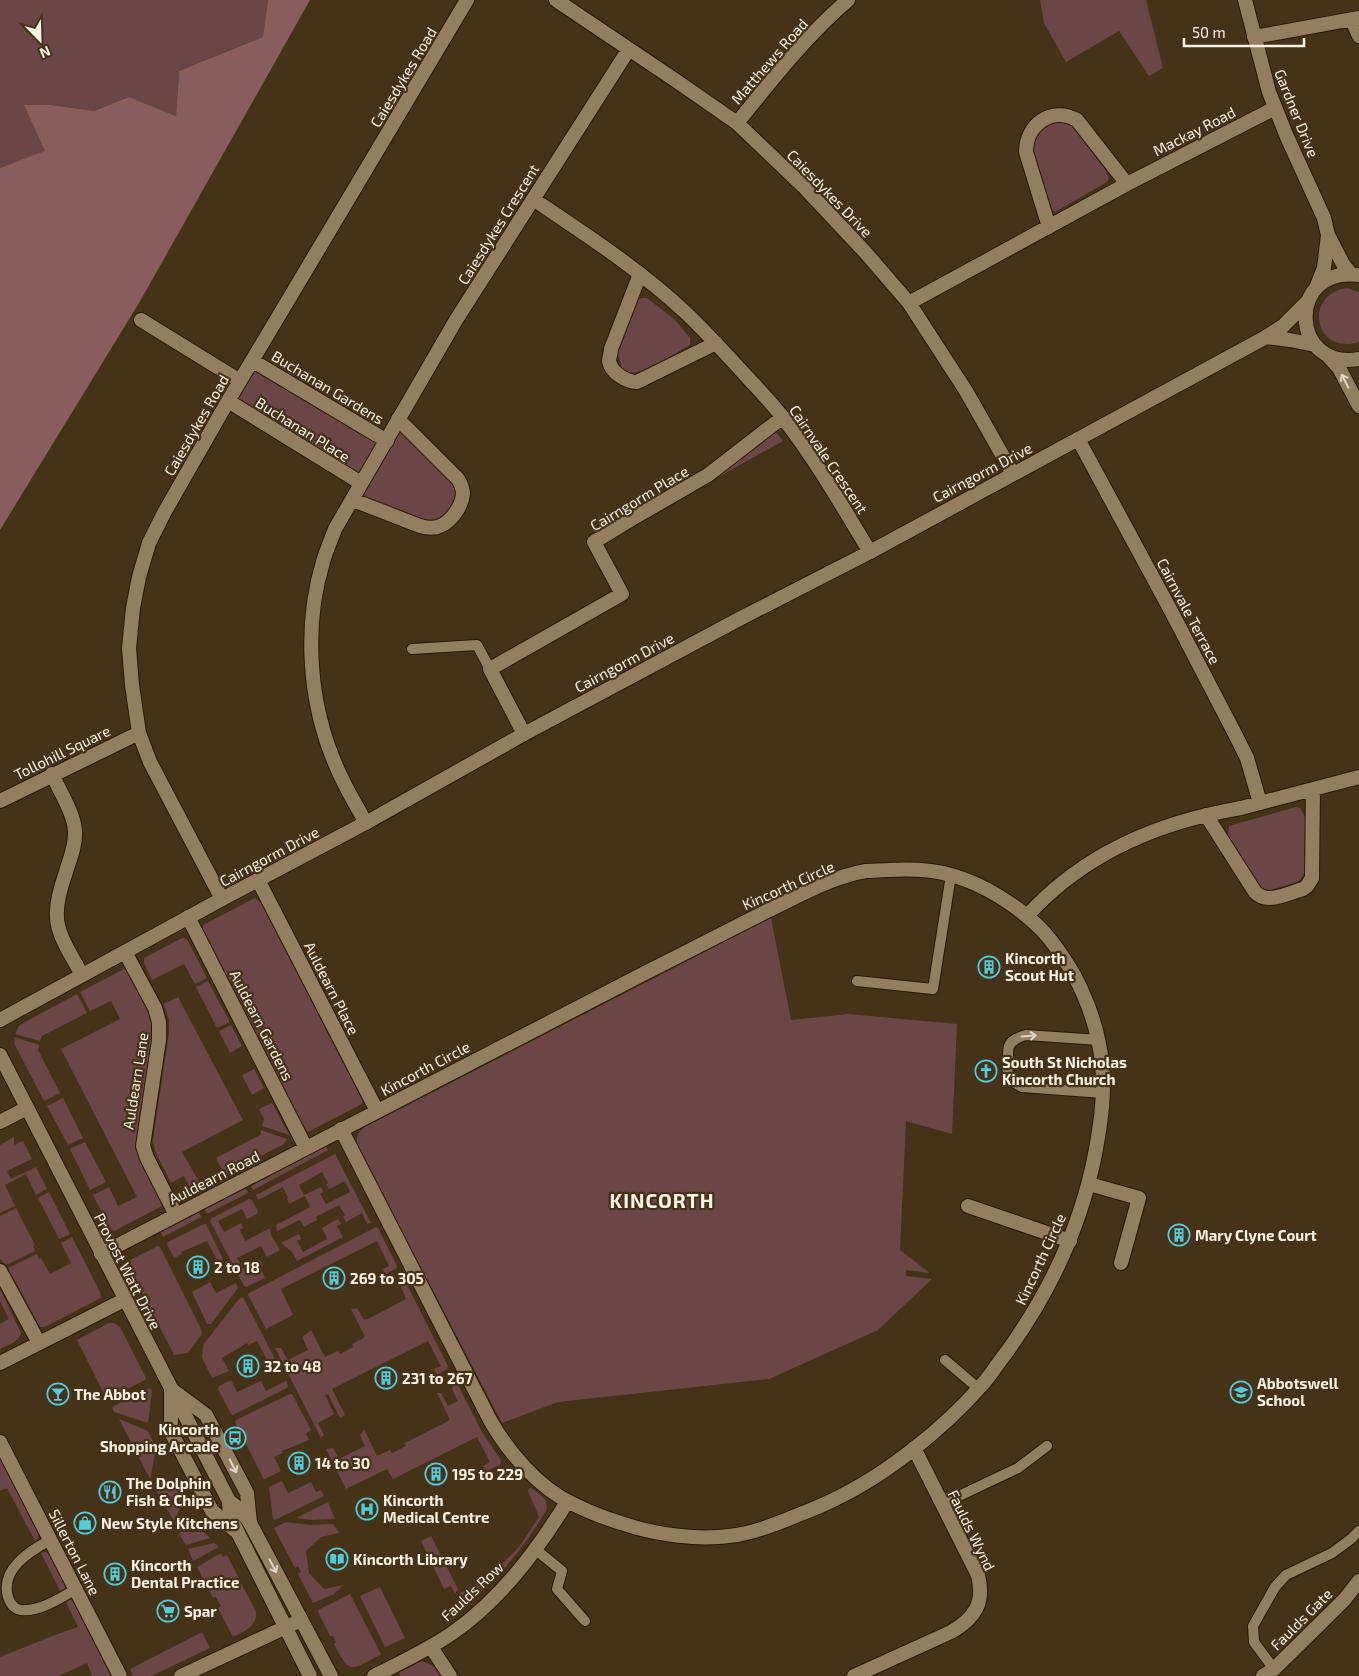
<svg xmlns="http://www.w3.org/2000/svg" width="1359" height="1676" viewBox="0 0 1359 1676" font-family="'Exo 2',sans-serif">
	<rect width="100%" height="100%" fill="#453219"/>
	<path fill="#6b4646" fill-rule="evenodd" d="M 0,0 L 268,0 L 263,37 L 179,71 L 176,116 L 129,97 L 94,111 L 51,105 L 24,105 L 46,152 L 0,168 Z
		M 1040,0 L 1146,0 L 1163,68 L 1149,76 L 1119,31 L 1066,62 L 1044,23 Z
		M 1061,119 L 1074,126 L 1106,171 L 1109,179 L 1107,182 L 1055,212 L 1048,208 L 1030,149 L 1036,129 Z
		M 1347,288 L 1359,292 L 1359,342 C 1315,356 1302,295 1347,288 Z
		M 643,298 L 647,298 L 675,320 L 690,338 L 690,345 L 645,371 L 630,373 L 622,368 L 617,351 L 639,299 Z
		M 253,361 L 386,440 L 398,419 L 458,479 L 463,496 L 439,527 L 353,500 L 361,484 L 228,401 Z
		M 775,431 L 783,441 L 720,476 L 719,475 Z
		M 1296,807 L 1300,808 L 1306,819 L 1306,871 L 1300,880 L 1295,883 L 1270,890 L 1263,889 L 1253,879 L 1228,837 L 1229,826 Z
		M 255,898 L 261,903 L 362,1100 L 362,1104 L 308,1132 L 303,1126 L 203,929 L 203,925 Z
		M 771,918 L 791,1020 L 848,1014 L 957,1024 L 952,1134 L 906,1121 L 900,1250 L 930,1273 L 906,1270 L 906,1276 L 932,1279 L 878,1330 L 769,1379 L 558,1402 L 502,1423 L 357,1145 C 356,1135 359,1131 367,1126 Z
		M 182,938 L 185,938 L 188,941 L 207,978 L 195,984 L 184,964 L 152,980 L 144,963 L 144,958 Z
		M 124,969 L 128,970 L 148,1009 L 154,1028 L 139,1130 L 164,1205 L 114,1231 L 110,1228 L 93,1195 L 109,1187 L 118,1206 L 137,1197 L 61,1049 L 120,1019 L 111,1001 L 90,1011 L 80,992 Z
		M 208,981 L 230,1022 L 217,1028 L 196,987 Z
		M 77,994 L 87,1013 L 42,1036 L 40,1041 L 15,1034 L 19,1026 L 23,1023 Z
		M 178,997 L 243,1120 L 182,1152 L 202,1187 L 183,1195 L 176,1193 L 189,1186 L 184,1176 L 171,1183 L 155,1151 L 153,1140 L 169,1033 L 169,1019 L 164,1004 Z
		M 231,1025 L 242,1046 L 230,1053 L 219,1031 Z
		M 14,1037 L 39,1045 L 38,1050 L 60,1093 L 44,1101 L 15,1045 Z
		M 254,1069 L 264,1088 L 252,1095 L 242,1075 Z
		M 63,1098 L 83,1138 L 68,1145 L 47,1106 Z
		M 272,1103 L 289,1135 L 262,1126 L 264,1119 L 259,1109 Z
		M 261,1130 L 287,1139 L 284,1144 L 224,1175 L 216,1158 L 260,1135 Z
		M 14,1137 L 14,1145 L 23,1141 L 32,1159 L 7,1171 L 11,1179 L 36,1167 L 47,1189 L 36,1195 L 26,1174 L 5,1185 L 15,1206 L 0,1213 L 0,1145 Z
		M 85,1142 L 106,1182 L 90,1190 L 70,1149 Z
		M 326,1146 L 328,1150 L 253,1190 L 251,1186 Z
		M 335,1154 L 371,1223 L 367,1224 L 362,1213 L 346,1222 L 343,1217 L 345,1215 L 339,1205 L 316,1217 L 317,1220 L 304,1227 L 300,1220 L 277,1231 L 276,1225 L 310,1207 L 305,1196 L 289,1204 L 287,1199 L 288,1198 L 283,1187 L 258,1200 L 256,1195 ZM 322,1172 L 328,1183 L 326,1184 L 329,1189 L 345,1181 L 350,1192 L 326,1204 L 320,1194 L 323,1192 L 321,1187 L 304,1195 L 299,1185 Z
		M 245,1188 L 248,1193 L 207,1214 L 204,1209 Z
		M 49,1192 L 70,1234 L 59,1239 L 38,1198 Z
		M 249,1199 L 252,1200 L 258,1211 L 257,1214 L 247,1219 L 242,1209 L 218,1221 L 224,1232 L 241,1223 L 243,1228 L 240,1230 L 245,1241 L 270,1228 L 271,1235 L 280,1250 L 267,1257 L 261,1246 L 237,1258 L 243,1269 L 260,1260 L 263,1265 L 259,1267 L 265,1278 L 246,1287 L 244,1286 L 210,1221 L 212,1218 Z
		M 16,1208 L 35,1245 L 33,1246 L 35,1251 L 6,1265 L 0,1259 L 0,1216 Z
		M 199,1212 L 201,1217 L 163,1237 L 161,1232 Z
		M 338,1219 L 341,1224 L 337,1226 L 343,1237 L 297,1261 L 292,1252 L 281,1243 L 299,1234 L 301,1239 L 297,1241 L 303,1252 L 327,1239 L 322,1228 Z
		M 204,1224 L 206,1224 L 223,1259 L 218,1262 L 207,1241 L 181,1252 L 182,1254 L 174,1258 L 167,1244 L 168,1242 Z
		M 376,1227 L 378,1228 L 397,1266 L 396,1269 L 385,1274 L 383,1269 L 389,1266 L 377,1241 L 281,1289 L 293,1315 L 266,1329 L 248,1295 L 249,1293 Z
		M 72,1237 L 100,1292 L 101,1297 L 97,1300 L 45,1327 L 40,1327 L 8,1268 L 37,1254 L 39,1259 L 41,1258 L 50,1274 L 71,1263 L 61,1243 Z
		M 158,1246 L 160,1247 L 202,1331 L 202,1334 L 188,1353 L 174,1355 L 127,1263 L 128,1261 Z
		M 210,1282 L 216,1293 L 236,1283 L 238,1288 L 211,1324 L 207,1324 L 192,1292 Z
		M 404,1283 L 407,1285 L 448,1366 L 447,1369 L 437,1375 L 434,1369 L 441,1366 L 428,1341 L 332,1389 L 345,1415 L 340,1418 L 328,1394 L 325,1395 L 334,1414 L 318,1423 L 324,1435 L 321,1438 L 275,1348 L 281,1348 L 288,1360 L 308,1350 L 302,1337 L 311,1330 L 325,1357 L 338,1351 L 340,1354 L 353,1347 L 352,1344 L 365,1337 L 351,1309 L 357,1308 L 364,1320 L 370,1318 L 406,1299 L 401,1287 L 401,1284 Z
		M 0,1289 L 21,1333 C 19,1342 8,1345 0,1349 L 0,1324 L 9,1319 L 0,1301 Z
		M 243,1297 L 275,1359 L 268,1362 L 257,1341 L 248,1345 L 247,1343 L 222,1358 L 229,1371 L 212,1378 L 202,1358 L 203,1345 L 239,1299 Z
		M 109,1323 L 114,1323 L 120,1327 L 146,1378 L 145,1380 L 108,1399 L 106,1398 L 77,1340 Z
		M 231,1380 L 237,1392 L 261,1381 L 266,1391 L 286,1381 L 288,1386 L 287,1388 L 233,1415 L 231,1414 L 218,1389 L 219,1386 Z
		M 456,1381 L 483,1434 L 501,1460 L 500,1465 L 486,1471 L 483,1466 L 490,1462 L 477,1437 L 393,1479 L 387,1469 L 346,1489 L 326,1449 L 333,1448 L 339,1459 L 365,1446 L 360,1435 L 364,1429 L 377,1456 L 390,1450 L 392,1453 L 406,1446 L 405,1443 L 450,1420 L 437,1393 L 441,1393 L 448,1406 L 458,1401 L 452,1389 L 453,1384 Z
		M 150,1388 L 152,1391 L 148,1423 L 114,1412 L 112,1407 Z
		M 290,1394 L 292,1394 L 311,1430 L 306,1434 L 309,1440 L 282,1451 L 283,1453 L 274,1457 L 281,1471 L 265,1479 L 263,1478 L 235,1422 L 236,1420 Z
		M 119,1419 L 148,1431 L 156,1448 L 150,1479 Z
		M 0,1455 L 39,1532 L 38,1538 L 35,1541 L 7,1488 L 0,1491 Z
		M 171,1481 L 183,1501 L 174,1521 L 156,1490 L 156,1488 Z
		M 282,1481 L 288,1493 L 311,1482 L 316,1492 L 321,1490 L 324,1496 L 275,1520 L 273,1519 L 269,1487 Z
		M 529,1488 L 531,1488 C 540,1494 549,1499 546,1511 C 529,1539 510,1564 486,1588 C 476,1597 468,1606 456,1612 L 452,1605 L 456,1603 L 460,1593 L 490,1576 L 519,1547 L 539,1517 L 528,1491 Z
		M 328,1502 L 335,1519 L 312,1520 L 296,1518 Z
		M 286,1522 L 310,1525 L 333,1524 L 339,1533 L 321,1537 L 306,1551 L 309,1573 L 324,1589 L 343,1585 L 334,1594 L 313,1603 L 298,1574 L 301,1572 L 298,1566 L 295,1568 L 274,1528 Z
		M 181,1532 L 204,1532 L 210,1538 L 186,1545 L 179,1534 Z
		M 431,1536 L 458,1589 L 455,1594 L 451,1586 L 444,1589 L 421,1541 Z
		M 214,1543 L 219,1547 L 193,1561 L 188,1549 Z
		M 45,1552 L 49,1553 L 65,1585 L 65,1589 L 61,1593 L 41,1553 Z
		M 221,1553 L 223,1557 L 227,1555 L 256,1612 C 257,1627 245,1631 233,1637 L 218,1608 L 221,1606 L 216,1597 L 213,1598 L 197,1567 Z
		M 380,1587 L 405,1638 L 385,1647 L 360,1596 Z
		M 350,1594 L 381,1654 L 380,1655 C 350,1670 351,1676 334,1644 L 336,1642 L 333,1636 L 330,1636 L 318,1612 L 318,1610 Z
		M 69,1599 L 73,1601 L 111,1676 L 92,1676 L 87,1663 L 59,1676 L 0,1676 L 0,1657 L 55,1635 L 78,1627 L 65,1600 Z
		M 202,1632 L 210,1648 L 151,1676 L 133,1676 L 130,1669 Z
		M 422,1661 L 432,1665 L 441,1676 L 400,1676 L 399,1673 L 401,1671 Z"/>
	<path fill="#885e5d" d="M 268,0 L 310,0 L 139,303 L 0,530 L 0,168 L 45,151 L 24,105 L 51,105 L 94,111 L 129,97 L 176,116 L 179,71 L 263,37 Z"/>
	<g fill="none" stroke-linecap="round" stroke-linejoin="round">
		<g stroke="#2b1901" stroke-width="12">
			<path id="service" d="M 412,649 L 477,645 L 490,669
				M 857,981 L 933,989 L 951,875
				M 1099,1040 L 1026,1035 C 1020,1037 1012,1039 1009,1046 C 1008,1049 1008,1054 1008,1058 C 1006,1074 1007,1080 1022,1087 L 1103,1093
				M 945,1360 L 979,1389
				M 942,1504 L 1018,1468 L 1047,1446
				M 50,1540 C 30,1551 0,1569 8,1597 C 10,1603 14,1609 21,1610 C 39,1612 61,1598 76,1589
				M 535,1549 L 562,1571 L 557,1589 L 585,1621
				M 1274,1669 L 1254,1642 L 1253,1626 L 1275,1587 L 1286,1575 L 1332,1553 L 1351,1539 L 1359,1531"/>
		</g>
		<g stroke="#2b1901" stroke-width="16">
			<path id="minor" d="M 556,0 L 678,82 L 737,123 L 805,188 L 865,252 L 909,303 L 966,391 L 1013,474
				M 1352,20 L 1359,36
				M 1254,37 L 1359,18
				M 737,123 C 772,80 806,36 848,0
				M 533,199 C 585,234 639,269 685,312 C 707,333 728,356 748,378 C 760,391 773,404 783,418 C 816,460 842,506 870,552
				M 1049,227 L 1026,152 C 1026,125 1051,106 1077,120 L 1127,184
				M 640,274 L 611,349 C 611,353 609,358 609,361 C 611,373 627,382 637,382 L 716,343
				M 909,303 L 1127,184 L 1275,108
				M 141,320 L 240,381
				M 253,361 L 387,441
				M 228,401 L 361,483
				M 1078,439 L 1171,611 L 1234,732 L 1247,758 L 1260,803
				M 353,500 L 420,526 C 427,528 434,529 440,526 C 451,522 462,506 463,494 C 463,488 461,484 458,479 L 398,419
				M 524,734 L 490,669 L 622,594 L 594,542 L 630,520 L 708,475 L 783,417
				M 52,774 C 59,790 74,813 75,831 C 76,846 69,861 65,875 C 48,923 59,933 82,975
				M 0,801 L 139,733
				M 1206,815 L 1255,892 C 1267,905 1288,893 1303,889 L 1307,886 L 1312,878 L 1313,789
				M 366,823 C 356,805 345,787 337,768 C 309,705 303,628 323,562 C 326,551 331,540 335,529 L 456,320 L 629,49
				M 258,880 L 377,1111
				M 222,899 L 150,762 L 139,733 L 132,685 L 129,648 L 133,608 L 139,577 L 149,543 L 164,513 L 228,401 L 467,0
				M 1027,916 C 1075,863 1139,831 1207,815 C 1218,812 1230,810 1241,808 C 1280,798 1320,787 1359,777
				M 188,917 L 306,1148
				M 125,952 L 155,1008 L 159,1022 L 159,1040 L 143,1146 L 147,1158 L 176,1215
				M 1089,1184 L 1139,1198 L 1121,1263
				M 968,1206 L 1070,1241
				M 101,1254 C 282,1161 462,1066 643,974 C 685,953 726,932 767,911 C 799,896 831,877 866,871 C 869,871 885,870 888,870 C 908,869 931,869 951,875 C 984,884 1018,906 1042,930 C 1054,943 1064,958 1073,973 C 1088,1001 1099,1032 1102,1064 C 1105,1093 1101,1121 1096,1149 C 1082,1225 1051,1291 1006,1353 C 997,1364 990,1377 980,1387 C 944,1428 887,1474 837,1498 C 824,1505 811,1510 798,1515 C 779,1523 757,1532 737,1535 C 701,1541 655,1535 621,1523 C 604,1518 587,1511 571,1503 C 538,1487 508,1452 490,1420 L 341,1129
				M 0,1271 L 39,1343
				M 0,1363 L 124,1300
				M 171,1389 L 171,1432 L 212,1511 L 236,1531
				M 171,1389 L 206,1415 L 247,1493 L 250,1523
				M 0,1442 L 120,1676
				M 431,1647 L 450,1676
				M 181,1676 L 301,1620
				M 374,1676 C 400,1663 427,1650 451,1634 C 500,1600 536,1552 567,1502
				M 854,1676 L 951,1632 C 975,1618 985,1603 978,1575 L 914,1448"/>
		</g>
		<g stroke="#2b1901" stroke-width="16">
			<path id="tertiary" d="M 1245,0 L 1269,92 L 1287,137 L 1324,218 L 1328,235 L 1343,264 L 1351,274
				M 1358,275 C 1286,266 1290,371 1359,359
				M 1316,288 L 1324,268 L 1328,235
				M 1266,337 L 1290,340 L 1315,345
				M 1329,357 L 1339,368 L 1359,406
				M 0,1020 L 222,899 L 371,820 L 524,734 L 743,617 L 870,552 L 1266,337 L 1283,326 L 1308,301
				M 0,1055 L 229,1501 L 230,1517 L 310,1676
				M 0,1122 L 27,1108
				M 229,1501 L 242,1511 L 250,1523 L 331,1676
				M 1263,1676 L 1274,1669 L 1344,1600 L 1359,1581"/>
		</g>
		<use href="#service" stroke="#937e62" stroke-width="10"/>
		<use href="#minor" stroke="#937e62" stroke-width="14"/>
		<use href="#tertiary" stroke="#937e62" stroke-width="14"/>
	</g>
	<defs><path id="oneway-shaft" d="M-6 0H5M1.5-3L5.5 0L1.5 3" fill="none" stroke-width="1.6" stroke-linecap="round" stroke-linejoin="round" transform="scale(1.25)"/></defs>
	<g stroke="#e3d5c3">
		<use href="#oneway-shaft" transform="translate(1345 381) rotate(-117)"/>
		<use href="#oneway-shaft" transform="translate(1029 1036) rotate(-4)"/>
		<use href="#oneway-shaft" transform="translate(233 1466) rotate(63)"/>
		<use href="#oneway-shaft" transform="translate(273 1566) rotate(62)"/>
	</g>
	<defs>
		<g id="building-ring" transform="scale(1.125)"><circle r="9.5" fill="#453219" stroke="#53cbda" stroke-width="1.5"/><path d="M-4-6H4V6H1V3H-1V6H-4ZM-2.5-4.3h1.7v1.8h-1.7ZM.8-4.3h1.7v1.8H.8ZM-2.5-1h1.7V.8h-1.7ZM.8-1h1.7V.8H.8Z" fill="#53cbda"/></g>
		<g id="church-ring" transform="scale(1.125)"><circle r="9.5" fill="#453219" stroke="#53cbda" stroke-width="1.5"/><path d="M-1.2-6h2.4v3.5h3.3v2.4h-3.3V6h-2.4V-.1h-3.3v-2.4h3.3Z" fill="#53cbda"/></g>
		<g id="school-ring" transform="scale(1.125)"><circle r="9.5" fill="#453219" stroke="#53cbda" stroke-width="1.5"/><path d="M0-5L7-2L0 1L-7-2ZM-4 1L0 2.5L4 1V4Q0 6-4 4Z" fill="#53cbda"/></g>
		<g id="bar-ring" transform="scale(1.125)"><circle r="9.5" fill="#453219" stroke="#53cbda" stroke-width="1.5"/><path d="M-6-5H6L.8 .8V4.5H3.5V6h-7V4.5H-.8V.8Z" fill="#53cbda"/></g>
		<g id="bus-ring" transform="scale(1.125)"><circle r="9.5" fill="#453219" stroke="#53cbda" stroke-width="1.5"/><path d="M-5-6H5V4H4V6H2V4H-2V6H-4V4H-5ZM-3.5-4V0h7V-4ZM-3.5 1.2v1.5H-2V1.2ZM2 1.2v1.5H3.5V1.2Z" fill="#53cbda"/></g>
		<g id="restaurant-ring" transform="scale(1.125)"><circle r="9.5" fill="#453219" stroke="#53cbda" stroke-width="1.5"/><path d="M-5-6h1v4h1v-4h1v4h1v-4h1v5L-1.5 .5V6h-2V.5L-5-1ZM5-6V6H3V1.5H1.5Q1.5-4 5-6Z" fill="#53cbda"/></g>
		<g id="hospital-ring" transform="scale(1.125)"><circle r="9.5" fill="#453219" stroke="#53cbda" stroke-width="1.5"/><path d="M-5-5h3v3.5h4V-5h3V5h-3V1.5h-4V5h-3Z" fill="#53cbda"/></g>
		<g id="shop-ring" transform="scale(1.125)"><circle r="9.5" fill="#453219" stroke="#53cbda" stroke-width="1.5"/><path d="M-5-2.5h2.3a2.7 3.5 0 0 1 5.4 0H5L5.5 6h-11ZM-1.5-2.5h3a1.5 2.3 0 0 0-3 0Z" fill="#53cbda"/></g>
		<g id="library-ring" transform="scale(1.125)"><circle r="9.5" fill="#453219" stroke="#53cbda" stroke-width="1.5"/><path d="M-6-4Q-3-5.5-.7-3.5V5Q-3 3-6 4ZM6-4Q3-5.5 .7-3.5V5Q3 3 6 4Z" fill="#53cbda"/></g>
		<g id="supermarket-ring" transform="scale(1.125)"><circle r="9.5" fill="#453219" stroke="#53cbda" stroke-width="1.5"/><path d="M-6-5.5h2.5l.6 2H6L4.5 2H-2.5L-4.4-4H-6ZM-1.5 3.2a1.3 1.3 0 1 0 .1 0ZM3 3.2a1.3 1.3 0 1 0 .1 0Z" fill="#53cbda"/></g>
	</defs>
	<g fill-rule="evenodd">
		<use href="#building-ring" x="989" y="967"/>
		<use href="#church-ring" x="986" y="1071"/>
		<use href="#building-ring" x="1179" y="1235"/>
		<use href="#building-ring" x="198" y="1267"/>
		<use href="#building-ring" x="334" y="1278"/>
		<use href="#building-ring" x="248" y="1366"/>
		<use href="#building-ring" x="386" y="1378"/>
		<use href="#school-ring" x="1241" y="1392"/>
		<use href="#bar-ring" x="58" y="1394"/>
		<use href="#bus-ring" x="235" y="1438"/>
		<use href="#building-ring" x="299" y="1463"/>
		<use href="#building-ring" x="436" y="1474"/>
		<use href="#restaurant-ring" x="110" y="1492"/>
		<use href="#hospital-ring" x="367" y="1509"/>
		<use href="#shop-ring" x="85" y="1523"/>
		<use href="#library-ring" x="337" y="1559"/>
		<use href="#building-ring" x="115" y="1574"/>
		<use href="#supermarket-ring" x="168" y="1611"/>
	</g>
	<g text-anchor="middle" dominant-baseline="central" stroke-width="4.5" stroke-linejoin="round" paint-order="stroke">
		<g font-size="15" fill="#fef2e3" stroke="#453219">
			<text transform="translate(769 61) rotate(-49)">Matthews Road</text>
			<text transform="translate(403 77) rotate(-59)">Caiesdykes Road</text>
			<text transform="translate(1297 113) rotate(68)">Gardner Drive</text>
			<text transform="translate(1194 131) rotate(-27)">Mackay Road</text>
			<text transform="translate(830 193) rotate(46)">Caiesdykes Drive</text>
			<text transform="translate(498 224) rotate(-58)">Caiesdykes Crescent</text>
			<text transform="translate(328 387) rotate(31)">Buchanan Gardens</text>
			<text transform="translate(196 425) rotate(-60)">Caiesdykes Road</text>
			<text transform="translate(303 429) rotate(32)">Buchanan Place</text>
			<text transform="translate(829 459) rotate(56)">Cairnvale Crescent</text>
			<text transform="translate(982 472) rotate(-28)">Cairngorm Drive</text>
			<text transform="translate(639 498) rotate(-31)">Cairngorm Place</text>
			<text transform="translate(1189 611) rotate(62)">Cairnvale Terrace</text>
			<text transform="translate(624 662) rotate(-28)">Cairngorm Drive</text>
			<text transform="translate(62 752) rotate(-26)">Tollohill Square</text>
			<text transform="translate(269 856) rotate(-28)">Cairngorm Drive</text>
			<text transform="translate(788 885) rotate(-24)">Kincorth Circle</text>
			<text transform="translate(332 988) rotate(63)">Auldearn Place</text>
			<text transform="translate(262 1025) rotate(63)">Auldearn Gardens</text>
			<text transform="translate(425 1068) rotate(-28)">Kincorth Circle</text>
			<text transform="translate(135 1081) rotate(-81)">Auldearn Lane</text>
			<text transform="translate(214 1177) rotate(-27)">Auldearn Road</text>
			<text transform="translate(1040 1259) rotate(-65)">Kincorth Circle</text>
			<text transform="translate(128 1271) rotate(63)">Provost Watt Drive</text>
			<text transform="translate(972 1530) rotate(64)">Faulds Wynd</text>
			<text transform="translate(75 1552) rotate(63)">Sillerton Lane</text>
			<text transform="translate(472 1591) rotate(-43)">Faulds Row</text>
			<text transform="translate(1301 1619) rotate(-45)">Faulds Gate</text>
		</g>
		<g font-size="15" font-weight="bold" fill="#fef2e3" stroke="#453219" text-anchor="start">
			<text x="1005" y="958">Kincorth<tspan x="1005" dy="17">Scout Hut</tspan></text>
			<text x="1002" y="1062">South St Nicholas<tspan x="1002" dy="17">Kincorth Church</tspan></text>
			<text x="1195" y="1235">Mary Clyne Court</text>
			<text x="214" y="1267">2 to 18</text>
			<text x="350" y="1278">269 to 305</text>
			<text x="264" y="1366">32 to 48</text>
			<text x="402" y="1378">231 to 267</text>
			<text x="1257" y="1383">Abbotswell<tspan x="1257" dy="17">School</tspan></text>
			<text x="74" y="1394">The Abbot</text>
			<text x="219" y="1429" text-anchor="end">Kincorth<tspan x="219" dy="17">Shopping Arcade</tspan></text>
			<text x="315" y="1463">14 to 30</text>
			<text x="452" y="1474">195 to 229</text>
			<text x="126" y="1483">The Dolphin<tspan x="126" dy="17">Fish &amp; Chips</tspan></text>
			<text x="383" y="1500">Kincorth<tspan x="383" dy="17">Medical Centre</tspan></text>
			<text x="101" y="1523">New Style Kitchens</text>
			<text x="353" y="1559">Kincorth Library</text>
			<text x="131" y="1565">Kincorth<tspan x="131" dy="17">Dental Practice</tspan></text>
			<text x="184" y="1611">Spar</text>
		</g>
		<g font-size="20" font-weight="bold" letter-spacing="1" fill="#fef2e3" stroke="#453219">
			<text x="662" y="1200">KINCORTH</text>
		</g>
	</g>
	<g transform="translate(40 40) rotate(157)" stroke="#453219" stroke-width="4" paint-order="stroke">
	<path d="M0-4L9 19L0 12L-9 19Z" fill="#fef2e3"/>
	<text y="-8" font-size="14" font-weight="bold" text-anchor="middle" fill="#fef2e3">N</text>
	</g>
	<path d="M1184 38v8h120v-8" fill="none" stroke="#fef2e3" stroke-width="2.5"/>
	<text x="1192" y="38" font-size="15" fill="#fef2e3" stroke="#453219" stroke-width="4" paint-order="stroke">50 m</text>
</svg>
